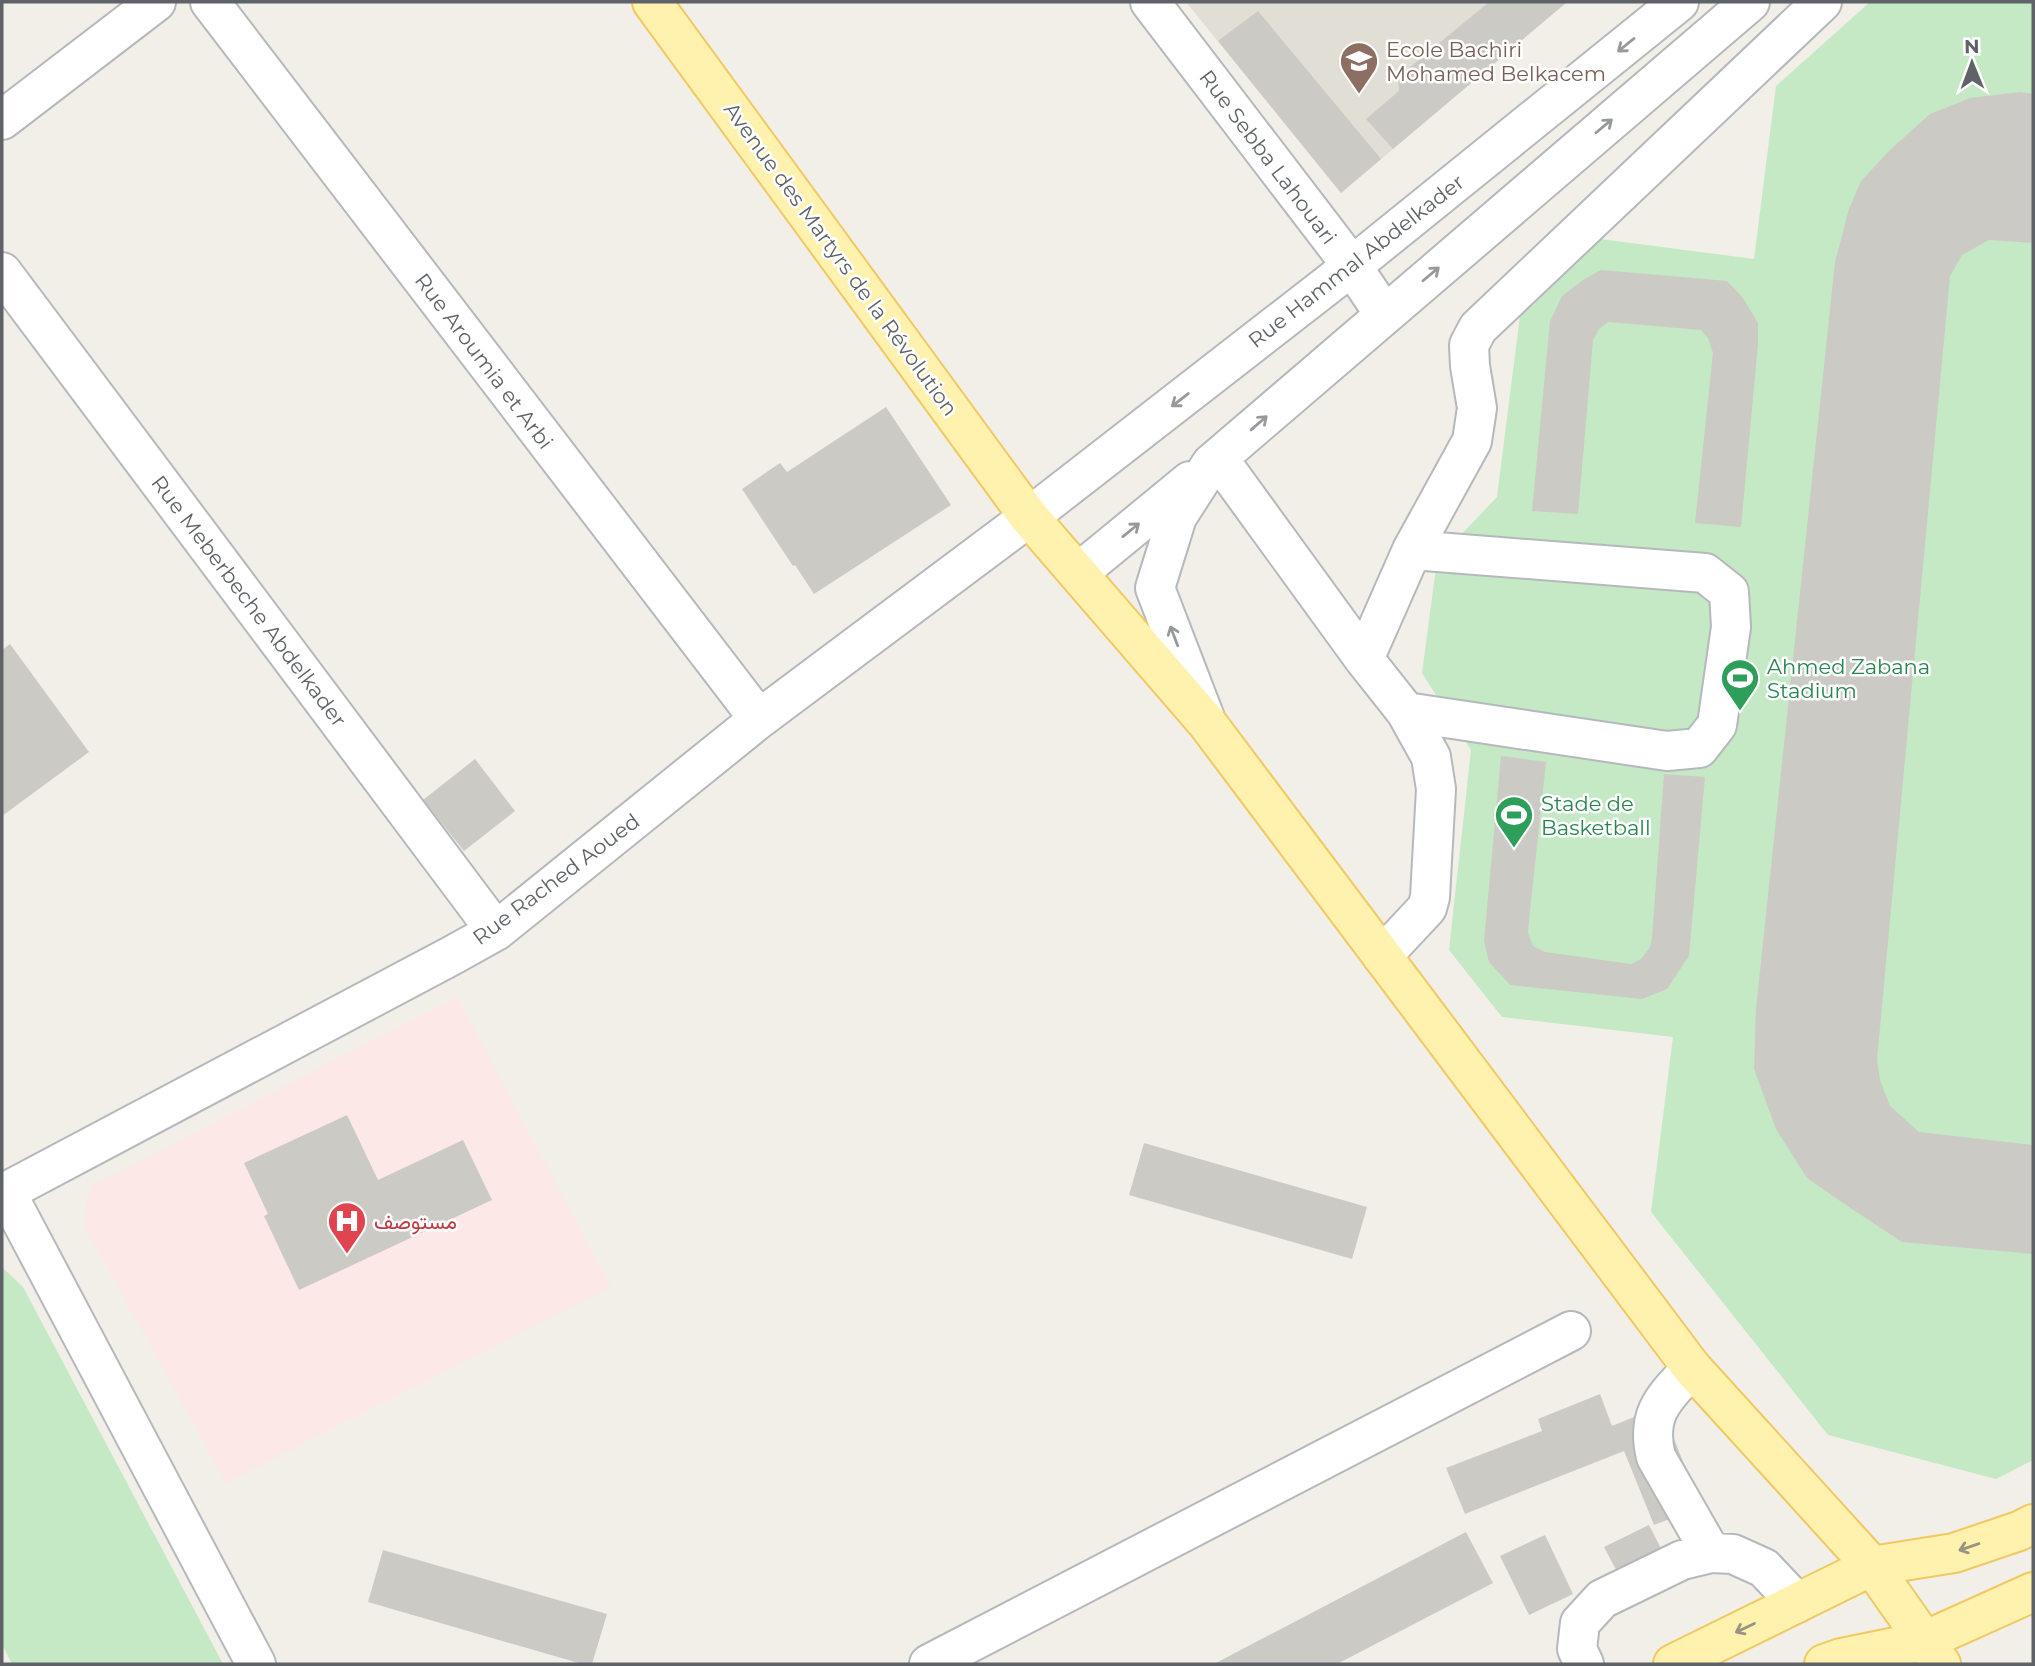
<svg xmlns="http://www.w3.org/2000/svg" width="2035" height="1666" viewBox="0 0 2035 1666" font-family="Montserrat,Vazirmatn,sans-serif">
	<rect width="100%" height="100%" fill="#f1efe8"/>
	<path fill="#e1ded6" d="M 1186,2 L 1567,2 L 1341,193 Z"/>
	<path fill="#fce8e6" d="M 457,997 L 611,1287 L 226,1483 L 83,1224 L 90,1187 Z"/>
	<path fill="#c5e8c5" d="M 1870,2 L 2033,2 L 2033,1460 L 1996,1479 L 1828,1435 L 1651,1212 L 1673,1037 L 1502,1017 L 1449,950 L 1471,750 L 1422,673 L 1437,560 L 1497,497 L 1524,284 L 1585,237 L 1754,259 L 1776,86 Z
		M 2,1267 L 23,1287 L 223,1664 L 12,1664 L 2,1644 Z"/>
	<path fill="#cccac5" d="M 1489,2 L 1567,2 L 1393,149 L 1366,119 L 1399,91 L 1398,77 Z
		M 1258,11 L 1381,159 L 1341,193 L 1218,41 Z
		M 2020,92 L 2033,94 L 2033,243 L 1989,240 L 1962,255 L 1950,276 L 1877,1060 L 1880,1080 L 1890,1106 L 1919,1132 L 2033,1145 L 2033,1254 L 1902,1242 L 1846,1205 L 1807,1178 L 1776,1129 L 1754,1069 L 1756,1009 L 1835,262 L 1849,209 L 1861,181 L 1890,150 L 1930,114 L 1970,98 Z
		M 1601,270 L 1727,281 L 1743,298 L 1758,323 L 1758,344 L 1741,527 L 1695,523 L 1713,353 L 1708,338 L 1701,330 L 1608,322 L 1599,329 L 1593,340 L 1578,514 L 1532,511 L 1550,321 L 1562,296 L 1583,280 Z
		M 886,407 L 951,505 L 814,594 L 795,565 L 793,566 L 742,489 L 780,463 L 787,472 Z
		M 10,644 L 89,752 L 2,816 L 2,650 Z
		M 1501,756 L 1546,762 L 1529,920 L 1528,933 L 1533,946 L 1545,952 L 1631,964 L 1641,959 L 1650,947 L 1652,938 L 1664,774 L 1705,777 L 1689,956 L 1667,989 L 1642,999 L 1510,985 L 1489,962 L 1484,941 Z
		M 475,759 L 515,811 L 464,851 L 423,800 Z
		M 347,1115 L 378,1180 L 463,1140 L 492,1200 L 299,1290 L 264,1216 L 268,1214 L 244,1163 Z
		M 1144,1143 L 1367,1207 L 1352,1259 L 1129,1195 Z
		M 1600,1394 L 1612,1426 L 1661,1406 L 1701,1507 L 1654,1525 L 1624,1451 L 1465,1514 L 1446,1468 L 1542,1431 L 1538,1419 Z
		M 1649,1525 L 1666,1558 L 1622,1581 L 1604,1547 Z
		M 1466,1532 L 1493,1583 L 1337,1664 L 1214,1664 Z
		M 1545,1535 L 1573,1594 L 1529,1615 L 1500,1556 Z
		M 383,1550 L 607,1614 L 592,1664 L 582,1664 L 368,1602 Z"/>
	<g fill="none" stroke-linecap="round" stroke-linejoin="round">
		<g stroke="#b5b8bc" stroke-width="42">
			<path id="minor" d="M 210,2 L 759,719
				M 1150,2 L 1352,266 L 1384,314
				M 2,120 L 156,2
				M 2,272 L 496,931
				M 1218,458 L 1364,659 L 1406,712 L 1431,757 L 1436,789 L 1430,897 L 1427,908 L 1382,956
				M 1078,573 L 1190,481
				M 1364,659 L 1412,550 L 1472,441 L 1477,408 L 1470,366 L 1469,345 L 1478,328 L 1822,2
				M 1406,712 L 1667,751 L 1699,748 L 1717,725 L 1731,627 L 1729,592 L 1705,573 L 1412,550
				M 1205,718 L 1155,588 L 1177,517 L 1211,464 L 1750,2
				M 6,1192 L 256,1664
				M 2,1194 L 451,956 L 496,931 L 759,719 L 1029,517 L 1352,266 L 1679,2
				M 1692,1368 C 1665,1397 1645,1413 1656,1457 L 1711,1553
				M 929,1664 L 1571,1331
				M 1584,1664 L 1577,1649 L 1580,1623 L 1602,1599 L 1682,1560 L 1711,1553 L 1733,1554 L 1764,1568 L 1797,1603"/>
		</g>
		<g stroke="#f2c960" stroke-width="42">
			<path id="major" d="M 652,2 L 1029,517 L 1207,723 L 1692,1368 L 1872,1566 L 1941,1664
				M 1673,1664 L 1872,1566 L 1954,1553 L 2019,1531 L 2033,1524
				M 1824,1664 L 1841,1658 L 1924,1641 L 2033,1592"/>
		</g>
		<use href="#minor" stroke="#fff" stroke-width="38"/>
		<use href="#major" stroke="#fff2af" stroke-width="38"/>
	</g>
	<defs><path id="oneway-shaft" d="M-6 0H5M1.5-3L5.5 0L1.5 3" fill="none" stroke-width="1.6" stroke-linecap="round" stroke-linejoin="round" transform="scale(1.75)"/></defs>
	<g stroke="#979a9d">
		<use href="#oneway-shaft" transform="translate(1626 45) rotate(141)"/>
		<use href="#oneway-shaft" transform="translate(1604 126) rotate(-40)"/>
		<use href="#oneway-shaft" transform="translate(1431 274) rotate(-40)"/>
		<use href="#oneway-shaft" transform="translate(1180 400) rotate(142)"/>
		<use href="#oneway-shaft" transform="translate(1259 423) rotate(-41)"/>
		<use href="#oneway-shaft" transform="translate(1131 530) rotate(-39)"/>
		<use href="#oneway-shaft" transform="translate(1174 636) rotate(-111)"/>
	</g>
	<g stroke="#979581">
		<use href="#oneway-shaft" transform="translate(1969 1547) rotate(161)"/>
		<use href="#oneway-shaft" transform="translate(1745 1628) rotate(154)"/>
	</g>
	<defs>
		<g id="school-pin" transform="scale(2.0125)"><path d="M0 17L-7.5 6A9.5 9.5 0 1 1 7.5 6Z" fill="#8d6e63" stroke="#fff"/><path d="M0-5L7-2L0 1L-7-2ZM-4 1L0 2.5L4 1V4Q0 6-4 4Z" fill="#fff"/></g>
		<g id="stadium-pin" transform="scale(2.0125)"><path d="M0 17L-7.5 6A9.5 9.5 0 1 1 7.5 6Z" fill="#2e9e5b" stroke="#fff"/><path d="M0-5a6.5 5 0 1 0 0 10a6.5 5 0 1 0 0-10ZM-3.5-1.8h7v3.6h-7Z" fill="#fff"/></g>
		<g id="hospital-pin" transform="scale(2.0125)"><path d="M0 17L-7.5 6A9.5 9.5 0 1 1 7.5 6Z" fill="#e0444e" stroke="#fff"/><path d="M-5-5h3v3.5h4V-5h3V5h-3V1.5h-4V5h-3Z" fill="#fff"/></g>
	</defs>
	<g fill-rule="evenodd">
		<use href="#school-pin" x="1359" y="61"/>
		<use href="#stadium-pin" x="1740" y="678"/>
		<use href="#stadium-pin" x="1514" y="815"/>
		<use href="#hospital-pin" x="347" y="1221"/>
	</g>
	<g text-anchor="middle" dominant-baseline="central" stroke-width="5" stroke-linejoin="round" paint-order="stroke">
		<g font-size="21" fill="#785e54" stroke="#fff" text-anchor="start">
			<text x="1386" y="49">Ecole Bachiri<tspan x="1386" dy="24">Mohamed Belkacem</tspan></text>
		</g>
		<g font-size="21" fill="#5f6368" stroke="#fff">
			<text transform="translate(1268 157) rotate(53)">Rue Sebba Lahouari</text>
			<text transform="translate(841 259) rotate(54)">Avenue des Martyrs de la Révolution</text>
			<text transform="translate(1356 261) rotate(-38)">Rue Hammal Abdelkader</text>
			<text transform="translate(484 361) rotate(53)">Rue Aroumia et Arbi</text>
			<text transform="translate(249 601) rotate(53)">Rue Meberbeche Abdelkader</text>
			<text transform="translate(556 879) rotate(-37)">Rue Rached Aoued</text>
		</g>
		<g font-size="21" fill="#27864d" stroke="#fff" text-anchor="start">
			<text x="1767" y="666">Ahmed Zabana<tspan x="1767" dy="24">Stadium</tspan></text>
			<text x="1541" y="803">Stade de<tspan x="1541" dy="24">Basketball</tspan></text>
		</g>
		<g font-size="21" fill="#be3a42" stroke="#fff" text-anchor="start">
			<text x="374" y="1221">مستوصف</text>
		</g>
	</g>
	<rect width="2035" height="1666" fill="none" stroke="#5f6368" stroke-width="7"/>
	<g transform="translate(1972 63) rotate(359)" stroke="#ffffff" stroke-width="5" paint-order="stroke">
	<path d="M0-5L12 26L0 18L-12 26Z" fill="#5f6368"/>
	<text y="-10" font-size="19" font-weight="bold" text-anchor="middle" fill="#5f6368">N</text>
	</g>
</svg>
